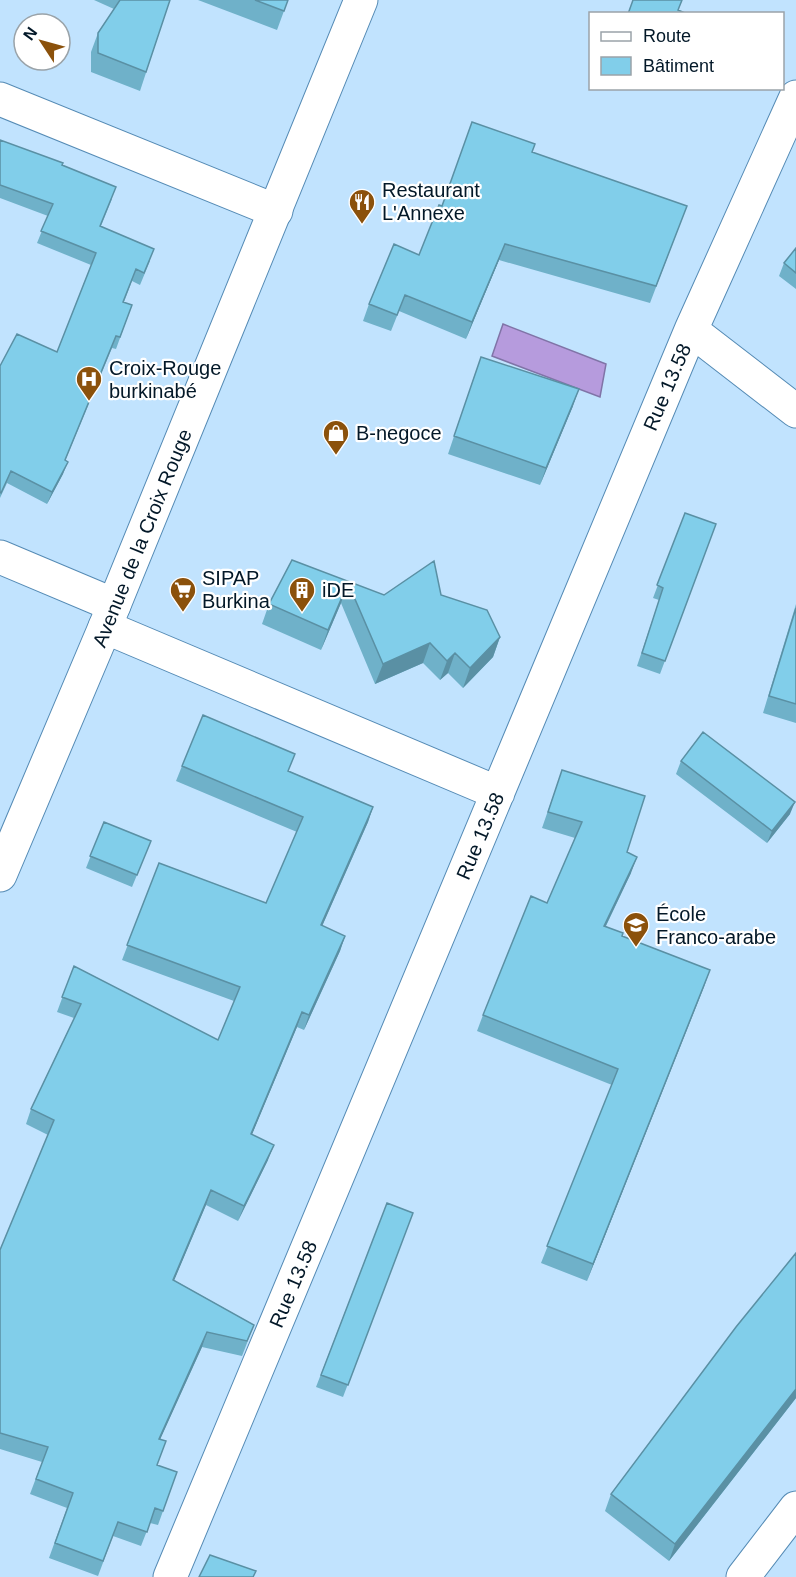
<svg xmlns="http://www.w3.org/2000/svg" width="796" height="1577" viewBox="0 0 796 1577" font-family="Arial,sans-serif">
	<rect width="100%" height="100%" fill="#c1e3fe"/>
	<path fill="#b69bdd" stroke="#8074a7" stroke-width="1.5" d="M 503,324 L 606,364 L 600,397 L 492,356 Z"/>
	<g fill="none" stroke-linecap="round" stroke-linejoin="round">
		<g stroke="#558bb5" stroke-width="35">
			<path id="street" d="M 0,99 L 276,211
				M 691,330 L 796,411
				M 0,557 L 114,605
				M 105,627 L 498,793
				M 170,1577 L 691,330 L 796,97
				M 743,1577 L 796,1508"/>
		</g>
		<g stroke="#558bb5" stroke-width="35">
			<path id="secondary" d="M 0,875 L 105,627 L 361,0"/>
		</g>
		<use href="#street" stroke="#fff" stroke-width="33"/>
		<use href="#secondary" stroke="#fff" stroke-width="33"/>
	</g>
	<path fill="#6fb1c9" d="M 94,0 L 170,0 L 140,91 L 91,72 L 91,52 L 98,33 L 114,9 Z
		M 198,0 L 288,0 L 277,30 Z
		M 0,140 L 62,165 L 112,199 L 101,226 L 150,261 L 140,285 L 132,281 L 124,302 L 132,305 L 116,349 L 112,348 L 65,461 L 63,474 L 47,504 L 7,483 L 0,498 L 0,366 L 57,352 L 91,265 L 37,243 L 48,216 L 0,198 Z
		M 532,152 L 687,206 L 650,303 L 499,260 L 466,339 L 399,311 L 391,331 L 363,321 L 369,304 L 419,255 L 442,206 Z
		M 796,248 L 796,289 L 779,276 L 784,263 Z
		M 475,374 L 573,406 L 540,485 L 448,454 Z
		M 685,513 L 716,524 L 660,674 L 637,666 L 659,600 L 653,598 Z
		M 292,560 L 384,595 L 441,595 L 500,637 L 493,657 L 463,688 L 448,673 L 440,680 L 423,663 L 375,684 L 341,603 L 321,650 L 262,624 L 269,604 Z
		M 796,604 L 796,723 L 763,713 Z
		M 681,761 L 790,814 L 767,843 L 676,774 Z
		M 182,766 L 289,771 L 373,807 L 368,822 L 322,926 L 345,936 L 340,951 L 304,1030 L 297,1027 L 252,1134 L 268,1160 L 238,1221 L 206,1205 L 174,1280 L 254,1325 L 242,1356 L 202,1347 L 160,1439 L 157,1465 L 177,1472 L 158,1525 L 150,1523 L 141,1546 L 113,1536 L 98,1576 L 49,1558 L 67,1508 L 30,1494 L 42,1462 L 0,1449 L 0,1250 L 48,1135 L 26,1124 L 31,1109 L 74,1018 L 57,1012 L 74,966 L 218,1040 L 234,1001 L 122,960 L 159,863 L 266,903 L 297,832 L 176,781 Z
		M 562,770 L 627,852 L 631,873 L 606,926 L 622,936 L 710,970 L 587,1281 L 541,1263 L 612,1085 L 477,1031 L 483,1015 L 547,903 L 575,838 L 542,828 Z
		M 104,822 L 146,853 L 132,887 L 86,868 Z
		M 387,1203 L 413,1213 L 343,1397 L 316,1387 Z
		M 796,1253 L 796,1398 L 669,1561 L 605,1511 L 611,1494 Z"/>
	<path fill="#5a90a4" d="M 505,244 L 499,260 L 466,339 L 472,322 Z
		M 579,389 L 573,406 L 540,485 L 546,468 Z
		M 68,462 L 63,474 L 47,504 L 52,492 Z
		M 348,583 L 341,603 L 321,650 L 328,630 Z
		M 500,637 L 493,657 L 463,688 L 470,668 Z
		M 430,643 L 423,663 L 375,684 L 383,664 Z
		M 455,653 L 448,673 L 440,680 L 447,661 Z
		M 795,802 L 790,814 L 767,843 L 772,831 Z
		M 373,807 L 368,822 L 316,940 L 321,925 Z
		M 637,857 L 631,873 L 598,942 L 604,926 Z
		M 345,936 L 340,951 L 304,1030 L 309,1015 Z
		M 710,970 L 704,987 L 587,1281 L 593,1264 Z
		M 302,1012 L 297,1027 L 246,1149 L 251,1134 Z
		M 274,1145 L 268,1160 L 238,1221 L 244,1206 Z
		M 211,1190 L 206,1205 L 168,1295 L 173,1280 Z
		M 207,1332 L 202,1347 L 154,1453 L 159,1439 Z
		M 796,1389 L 796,1398 L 669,1561 L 675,1544 Z"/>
	<path fill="#81ceea" stroke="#5a90a4" stroke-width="1.5" d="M 120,0 L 170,0 L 146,72 L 98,53 L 98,33 Z
		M 255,0 L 288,0 L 284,11 Z
		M 633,0 L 682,0 L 678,10 L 687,14 L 628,14 Z
		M 472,122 L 535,144 L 532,152 L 687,206 L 656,286 L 505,244 L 472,322 L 405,295 L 397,315 L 369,304 L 394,244 L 419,255 L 439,205 L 442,206 Z
		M 0,140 L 63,163 L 62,165 L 116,187 L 100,226 L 154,249 L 144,273 L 136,269 L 123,302 L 132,305 L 120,337 L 116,336 L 65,460 L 68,462 L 52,492 L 11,471 L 1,493 L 0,492 L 0,366 L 17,334 L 57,352 L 96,253 L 41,231 L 53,204 L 0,185 Z
		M 796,248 L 796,273 L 784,263 Z
		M 481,357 L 579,389 L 546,468 L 454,436 Z
		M 685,513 L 716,524 L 665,661 L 642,653 L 663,588 L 657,585 Z
		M 292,560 L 384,595 L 434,561 L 441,595 L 487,610 L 500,637 L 470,668 L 455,653 L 447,661 L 430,643 L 383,664 L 348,583 L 328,630 L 269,604 Z
		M 796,608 L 796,704 L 769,696 Z
		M 203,715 L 295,754 L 288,771 L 373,807 L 321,925 L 345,936 L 309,1015 L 302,1012 L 251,1134 L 274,1145 L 244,1206 L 211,1190 L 173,1280 L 254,1325 L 247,1341 L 207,1332 L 159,1439 L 166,1441 L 157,1465 L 177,1472 L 163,1511 L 155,1508 L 147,1532 L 118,1522 L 103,1561 L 55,1543 L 73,1493 L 36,1479 L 48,1447 L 0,1433 L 0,1250 L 54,1120 L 31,1109 L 81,1004 L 62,997 L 74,966 L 218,1040 L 240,987 L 127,945 L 159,863 L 266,903 L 303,817 L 182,766 Z
		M 703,732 L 795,802 L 772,831 L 681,761 Z
		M 562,770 L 645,796 L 627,852 L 637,857 L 604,926 L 623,933 L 622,936 L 710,970 L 593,1264 L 547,1246 L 618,1069 L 483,1015 L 531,896 L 547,903 L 582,822 L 548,812 Z
		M 104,822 L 151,841 L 137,875 L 90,856 Z
		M 387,1203 L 413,1213 L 348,1385 L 321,1375 Z
		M 796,1253 L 796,1389 L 675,1544 L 611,1494 L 736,1327 Z
		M 210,1555 L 256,1571 L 253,1577 L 199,1577 Z"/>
	<defs>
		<g id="restaurant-pin" transform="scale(1.35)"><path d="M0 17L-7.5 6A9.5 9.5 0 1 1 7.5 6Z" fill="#8b510b" stroke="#fff"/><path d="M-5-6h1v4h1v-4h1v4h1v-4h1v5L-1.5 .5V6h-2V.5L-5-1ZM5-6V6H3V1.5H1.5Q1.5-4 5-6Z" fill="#fff"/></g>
		<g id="hospital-pin" transform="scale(1.35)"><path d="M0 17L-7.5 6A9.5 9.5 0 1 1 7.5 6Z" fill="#8b510b" stroke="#fff"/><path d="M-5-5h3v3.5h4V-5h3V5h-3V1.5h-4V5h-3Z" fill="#fff"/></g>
		<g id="shop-pin" transform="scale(1.35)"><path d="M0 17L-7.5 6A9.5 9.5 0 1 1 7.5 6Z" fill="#8b510b" stroke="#fff"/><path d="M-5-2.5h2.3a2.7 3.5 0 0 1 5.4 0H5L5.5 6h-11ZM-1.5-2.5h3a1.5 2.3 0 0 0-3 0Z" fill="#fff"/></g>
		<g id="supermarket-pin" transform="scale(1.35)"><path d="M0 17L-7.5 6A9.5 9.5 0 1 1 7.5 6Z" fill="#8b510b" stroke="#fff"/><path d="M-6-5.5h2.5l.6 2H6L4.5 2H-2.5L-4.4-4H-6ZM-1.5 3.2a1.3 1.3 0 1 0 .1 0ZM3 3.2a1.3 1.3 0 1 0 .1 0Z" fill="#fff"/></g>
		<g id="building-pin" transform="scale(1.35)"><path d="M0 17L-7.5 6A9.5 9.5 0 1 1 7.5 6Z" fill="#8b510b" stroke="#fff"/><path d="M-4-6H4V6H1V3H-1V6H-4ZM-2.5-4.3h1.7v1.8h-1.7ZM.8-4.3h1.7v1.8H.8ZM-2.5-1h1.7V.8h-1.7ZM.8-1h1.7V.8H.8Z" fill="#fff"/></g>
		<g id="school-pin" transform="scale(1.35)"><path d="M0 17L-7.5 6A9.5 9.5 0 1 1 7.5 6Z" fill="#8b510b" stroke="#fff"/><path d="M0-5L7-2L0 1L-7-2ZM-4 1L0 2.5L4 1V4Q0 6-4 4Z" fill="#fff"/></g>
	</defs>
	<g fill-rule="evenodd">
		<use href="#restaurant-pin" x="362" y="202"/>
		<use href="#hospital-pin" x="89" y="379"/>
		<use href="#shop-pin" x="336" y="433"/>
		<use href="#supermarket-pin" x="183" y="590"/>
		<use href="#building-pin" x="302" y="590"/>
		<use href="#school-pin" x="636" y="925"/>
	</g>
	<g text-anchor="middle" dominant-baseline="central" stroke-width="4.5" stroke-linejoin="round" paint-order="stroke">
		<g font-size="20" fill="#031828" stroke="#fff" text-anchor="start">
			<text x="382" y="190">Restaurant<tspan x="382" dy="23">L'Annexe</tspan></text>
			<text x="109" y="368">Croix-Rouge<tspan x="109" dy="23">burkinabé</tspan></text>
			<text x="356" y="433">B-negoce</text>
			<text x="202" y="578">SIPAP<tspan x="202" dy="23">Burkina</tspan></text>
			<text x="322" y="590">iDE</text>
			<text x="656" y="914">École<tspan x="656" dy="23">Franco-arabe</tspan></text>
		</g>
		<g font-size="20" fill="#031828" stroke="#fff">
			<text transform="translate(667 387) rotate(-67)">Rue 13.58</text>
			<text transform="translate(142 538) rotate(-68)">Avenue de la Croix Rouge</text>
			<text transform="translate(480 836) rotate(-67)">Rue 13.58</text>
			<text transform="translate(293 1284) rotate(-67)">Rue 13.58</text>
		</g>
	</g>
	<rect x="589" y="12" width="195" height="78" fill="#ffffff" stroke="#9aa3a9" stroke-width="1.5"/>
	<rect x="601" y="32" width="30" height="9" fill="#ffffff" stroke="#9aa3a9" stroke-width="1.5"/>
	<text x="643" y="42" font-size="18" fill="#031828">Route</text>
	<rect x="601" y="57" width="30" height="18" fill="#81ceea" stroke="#9aa3a9" stroke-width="1.5"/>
	<text x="643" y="72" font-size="18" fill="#031828">Bâtiment</text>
	<g transform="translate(42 42) rotate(306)"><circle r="28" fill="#ffffff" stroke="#9aa3a9" stroke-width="1.5"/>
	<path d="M0-4.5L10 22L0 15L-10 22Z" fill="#8b510b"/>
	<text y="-9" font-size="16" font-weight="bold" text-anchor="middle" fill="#031828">N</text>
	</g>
</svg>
